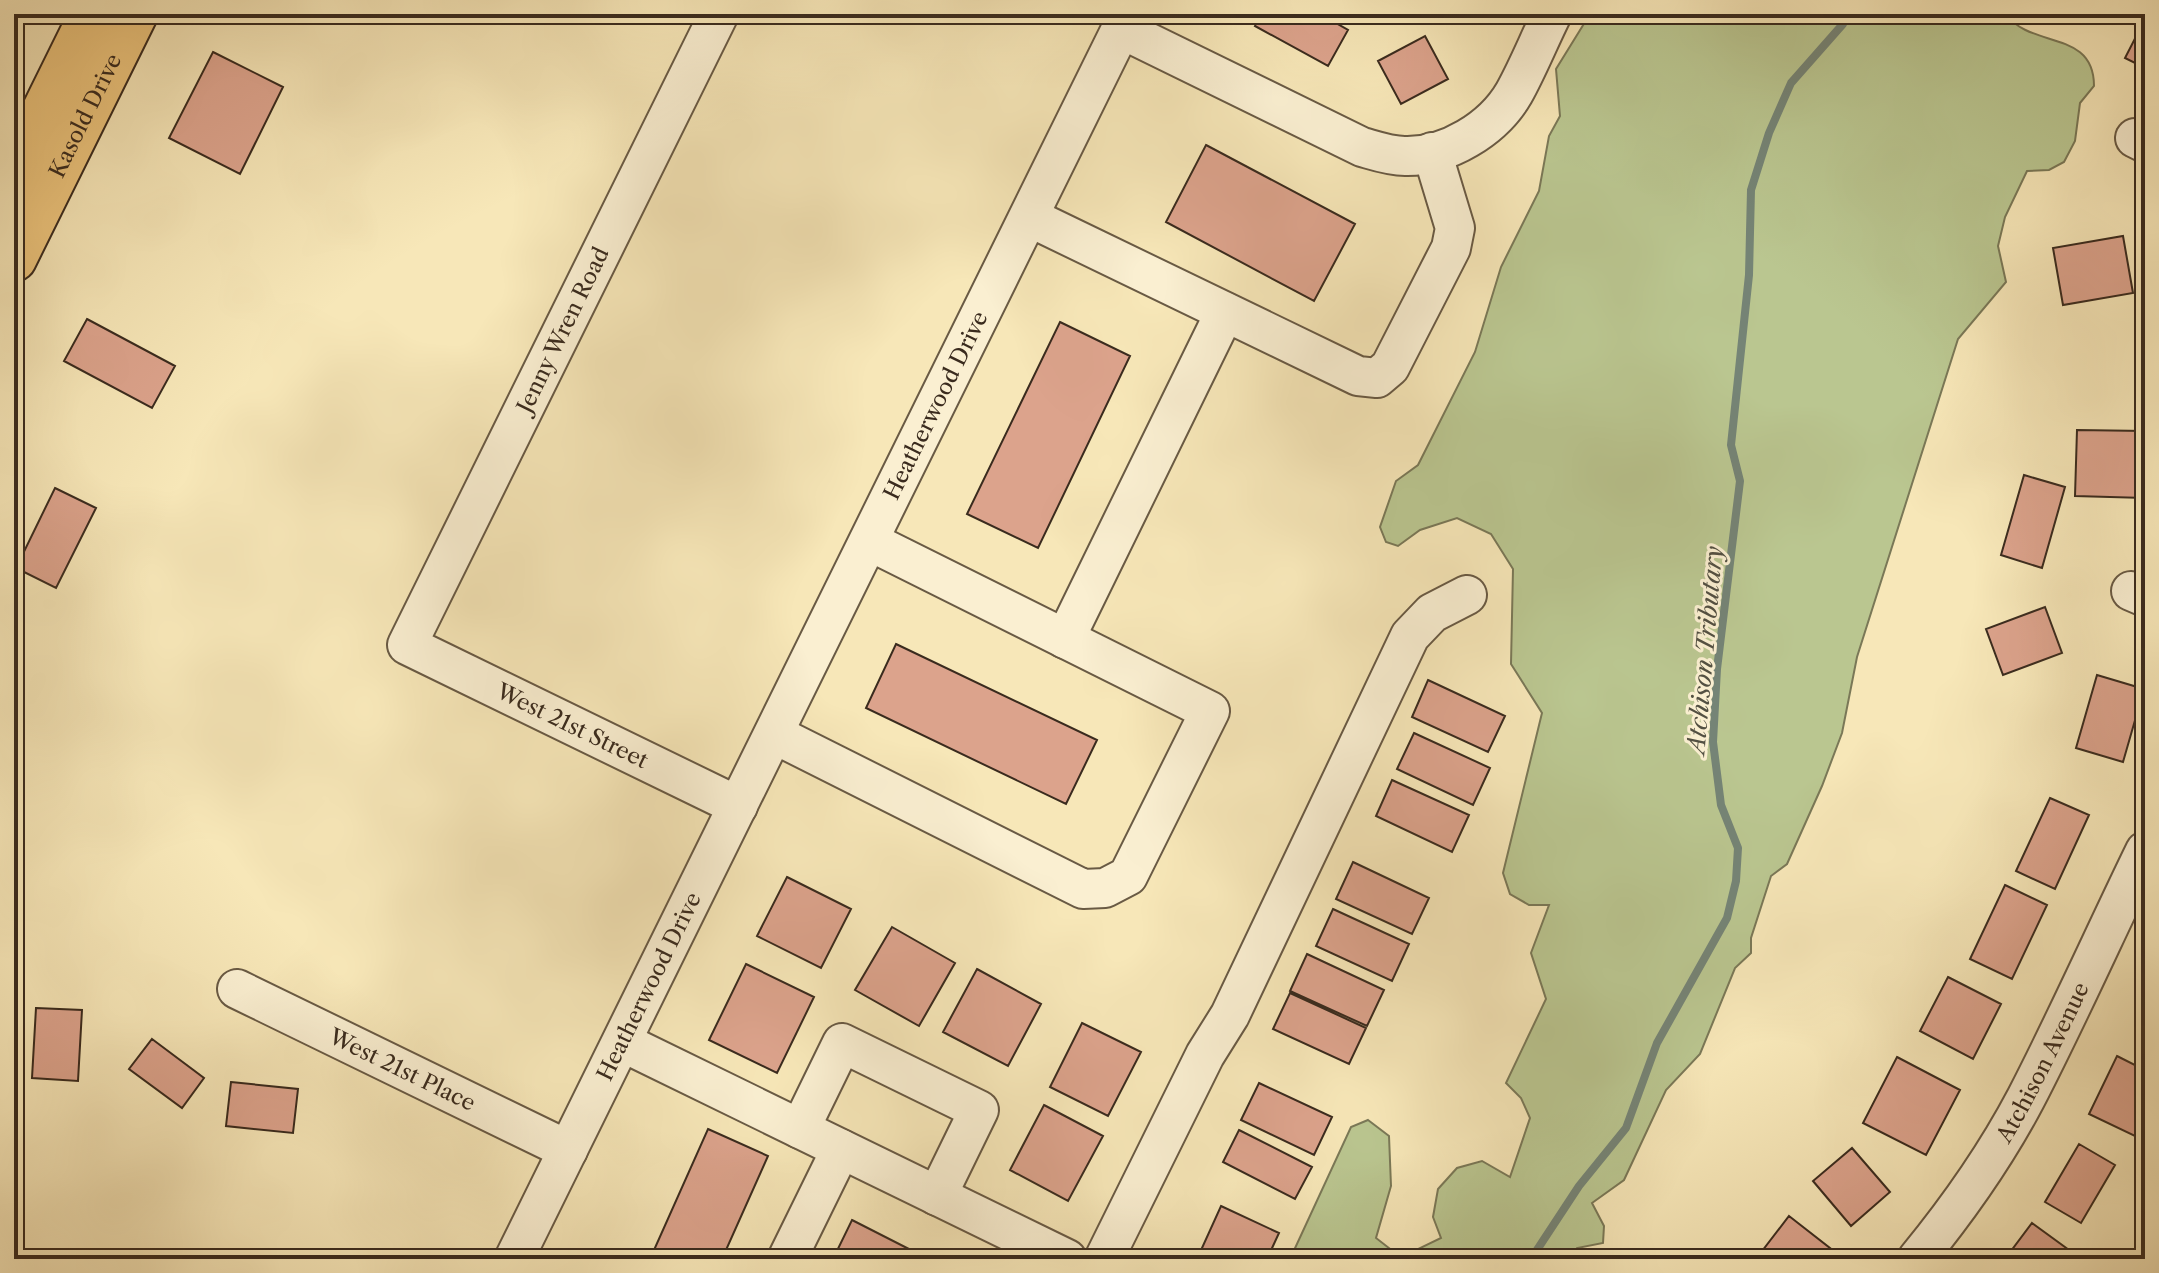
<svg xmlns="http://www.w3.org/2000/svg" width="2159" height="1273" viewBox="0 0 2159 1273" font-family="'Libre Caslon Text',serif">
	<rect width="100%" height="100%" fill="#f7e7b8"/>
	<filter id="stains"><feTurbulence type="fractalNoise" baseFrequency=".0025" numOctaves="4"/><feColorMatrix values="0 0 0 0 .2 0 0 0 0 .09 0 0 0 0 .02 0 0 0 .5 -.17"/></filter>
	<radialGradient id="worn" r=".72"><stop offset=".6" stop-color="#630" stop-opacity="0"/><stop offset="1" stop-color="#630" stop-opacity=".3"/></radialGradient>
	<path fill="#bac690" stroke="#7a7857" stroke-width="2" d="M 1590,14 L 2006,14 C 2030,49 2094,29 2094,86 L 2080,103 L 2075,141 L 2064,162 L 2049,170 L 2027,171 L 2005,217 L 1998,246 L 2006,282 L 1958,339 L 1857,657 L 1842,733 L 1822,786 L 1787,864 L 1771,876 L 1751,938 L 1751,953 L 1735,968 L 1700,1054 L 1666,1090 L 1624,1180 L 1592,1203 L 1604,1226 L 1603,1243 L 1577,1248 L 1574,1259 L 1407,1259 L 1418,1249 L 1441,1238 L 1433,1217 L 1438,1189 L 1457,1168 L 1482,1161 L 1510,1177 L 1530,1118 L 1521,1098 L 1506,1083 L 1546,999 L 1531,953 L 1549,905 L 1529,905 L 1510,894 L 1503,873 L 1542,713 L 1511,664 L 1513,569 L 1491,534 L 1457,518 L 1420,530 L 1398,546 L 1386,542 L 1380,527 L 1396,481 L 1418,465 L 1475,352 L 1501,267 L 1539,191 L 1549,136 L 1560,116 L 1556,69 Z
		M 1368,1120 L 1389,1136 L 1391,1186 L 1376,1238 L 1403,1259 L 1290,1259 L 1351,1127 Z"/>
	<g fill="none" stroke-linecap="round" stroke-linejoin="round">
		<path stroke="#758476" stroke-width="8" d="M 1531,1259 L 1579,1186 L 1626,1128 L 1657,1043 L 1727,918 L 1736,881 L 1738,848 L 1721,805 L 1713,742 L 1717,669 L 1740,481 L 1731,445 L 1749,275 L 1751,190 L 1769,133 L 1791,83 L 1843,24 L 1847,14"/>
	</g>
	<path fill="#dca38c" stroke="#3a2b1e" stroke-width="2" d="M 1262,14 L 1320,14 L 1348,30 L 1328,66 L 1255,26 Z
		M 2145,19 L 2145,68 L 2125,58 Z
		M 1425,36 L 1448,79 L 1401,104 L 1378,61 Z
		M 213,52 L 283,87 L 240,174 L 169,138 Z
		M 1206,145 L 1355,224 L 1314,301 L 1166,222 Z
		M 2123,236 L 2133,293 L 2063,305 L 2053,248 Z
		M 87,319 L 175,366 L 152,408 L 64,361 Z
		M 1060,322 L 1130,356 L 1038,548 L 967,514 Z
		M 2077,430 L 2145,431 L 2145,498 L 2075,496 Z
		M 2024,475 L 2065,487 L 2042,568 L 2001,555 Z
		M 55,488 L 96,508 L 56,588 L 16,568 Z
		M 2045,607 L 2062,653 L 2003,675 L 1986,629 Z
		M 896,644 L 1097,740 L 1066,804 L 866,708 Z
		M 2097,675 L 2144,689 L 2123,762 L 2076,748 Z
		M 1428,680 L 1505,716 L 1488,752 L 1412,717 Z
		M 1414,733 L 1490,768 L 1473,805 L 1397,769 Z
		M 1392,780 L 1469,815 L 1452,852 L 1376,816 Z
		M 2050,798 L 2089,815 L 2055,889 L 2016,871 Z
		M 1353,862 L 1429,898 L 1412,934 L 1336,899 Z
		M 787,877 L 851,909 L 821,968 L 757,936 Z
		M 2005,885 L 2047,905 L 2012,979 L 1970,959 Z
		M 1333,909 L 1409,944 L 1392,981 L 1316,946 Z
		M 892,927 L 955,963 L 919,1026 L 855,990 Z
		M 1307,954 L 1384,990 L 1367,1026 L 1290,991 Z
		M 746,964 L 814,997 L 777,1073 L 709,1040 Z
		M 977,969 L 1041,1004 L 1008,1066 L 943,1032 Z
		M 1948,977 L 2001,1004 L 1973,1059 L 1920,1031 Z
		M 1290,993 L 1366,1028 L 1349,1064 L 1273,1029 Z
		M 36,1008 L 82,1010 L 78,1081 L 32,1078 Z
		M 1082,1023 L 1141,1052 L 1108,1116 L 1050,1087 Z
		M 152,1039 L 204,1078 L 182,1108 L 129,1069 Z
		M 2117,1056 L 2145,1070 L 2145,1120 L 2137,1137 L 2089,1114 Z
		M 1897,1057 L 1960,1090 L 1926,1155 L 1863,1123 Z
		M 231,1082 L 298,1089 L 293,1133 L 226,1126 Z
		M 1259,1083 L 1332,1117 L 1314,1155 L 1241,1120 Z
		M 1044,1105 L 1103,1136 L 1068,1201 L 1010,1170 Z
		M 708,1129 L 768,1156 L 722,1259 L 650,1259 Z
		M 1239,1130 L 1312,1167 L 1295,1199 L 1223,1162 Z
		M 2079,1144 L 2115,1165 L 2081,1223 L 2045,1202 Z
		M 1852,1148 L 1890,1192 L 1851,1226 L 1813,1181 Z
		M 1221,1206 L 1279,1233 L 1267,1259 L 1197,1259 Z
		M 1789,1216 L 1835,1252 L 1829,1259 L 1756,1259 Z
		M 852,1220 L 909,1249 L 904,1259 L 833,1259 Z
		M 2032,1223 L 2069,1250 L 2063,1259 L 2005,1259 Z"/>
	<g fill="none" stroke-linecap="round" stroke-linejoin="round">
		<g stroke="#695a44" stroke-width="42">
			<g id="minor">
				<path id="s1" d="M 719,14 L 407,645 L 738,806"/>
				<path d="M 2135,138 L 2145,143"/>
				<path d="M 1029,217 L 1358,376 L 1377,378 L 1390,367 L 1451,248 L 1455,228 L 1432,152"/>
				<path d="M 2131,591 L 2145,597"/>
				<path d="M 1065,639 L 1225,312"/>
				<path d="M 774,734 L 1083,889 L 1105,888 L 1128,876 L 1210,711 L 869,541"/>
				<path id="s2" d="M 237,989 L 568,1150"/>
				<path d="M 622,1042 L 1067,1259"/>
				<path d="M 800,1129 L 842,1043 L 979,1110 L 937,1196"/>
				<path id="s3" d="M 514,1259 L 1121,29 L 1362,147 C 1376,151 1390,156 1405,156 C 1447,157 1493,129 1514,93 C 1528,68 1539,40 1552,14"/>
				<path d="M 787,1259 L 841,1149"/>
				<path d="M 1104,1259 L 1205,1055 L 1230,1015 L 1410,636 L 1432,613 L 1467,595"/>
				<path id="s4" d="M 1917,1259 C 1958,1209 1996,1155 2026,1098 C 2068,1017 2105,933 2145,851"/>
			</g>
		</g>
		<g stroke="#3a2b1e" stroke-width="48">
			<g id="major">
				<path d="M 14,172 L 92,14"/>
				<path id="s5" d="M 14,259 L 135,14"/>
			</g>
		</g>
		<use href="#minor" stroke="#faefd1" stroke-width="38"/>
		<use href="#major" stroke="#ecc47c" stroke-width="44"/>
	</g>
	<g text-anchor="middle" dominant-baseline="central" stroke-width="6" stroke-linejoin="round" paint-order="stroke">
		<g font-size="22" fill="#3a2b1e" stroke="#faefd1">
			<text stroke="none"><textPath href="#s5" startOffset="160">Kasold Drive</textPath></text>
			<text transform="translate(563 330) rotate(-64)">Jenny Wren Road</text>
			<text stroke="none"><textPath href="#s3" startOffset="952">Heatherwood Drive</textPath></text>
			<text stroke="none"><textPath href="#s1" startOffset="888">West 21st Street</textPath></text>
			<text stroke="none"><textPath href="#s3" startOffset="304">Heatherwood Drive</textPath></text>
			<text stroke="none"><textPath href="#s4" startOffset="234">Atchison Avenue</textPath></text>
			<text stroke="none"><textPath href="#s2" startOffset="184">West 21st Place</textPath></text>
		</g>
		<g font-size="24" font-style="italic" fill="#535042" stroke="#faefd1">
			<text transform="translate(1705 650) rotate(-85)">Atchison Tributary</text>
		</g>
	</g>
	<rect width="2159" height="1273" fill="none" stroke="#f7e7b8" stroke-width="48"/>
	<rect x="16" y="16" width="2127" height="1241" fill="none" stroke="#3a2b1e" stroke-width="4"/>
	<rect x="24" y="24" width="2111" height="1225" fill="none" stroke="#3a2b1e" stroke-width="2"/>
	<rect width="100%" height="100%" filter="url(#stains)"/>
	<rect width="100%" height="100%" fill="url(#worn)"/>
</svg>
